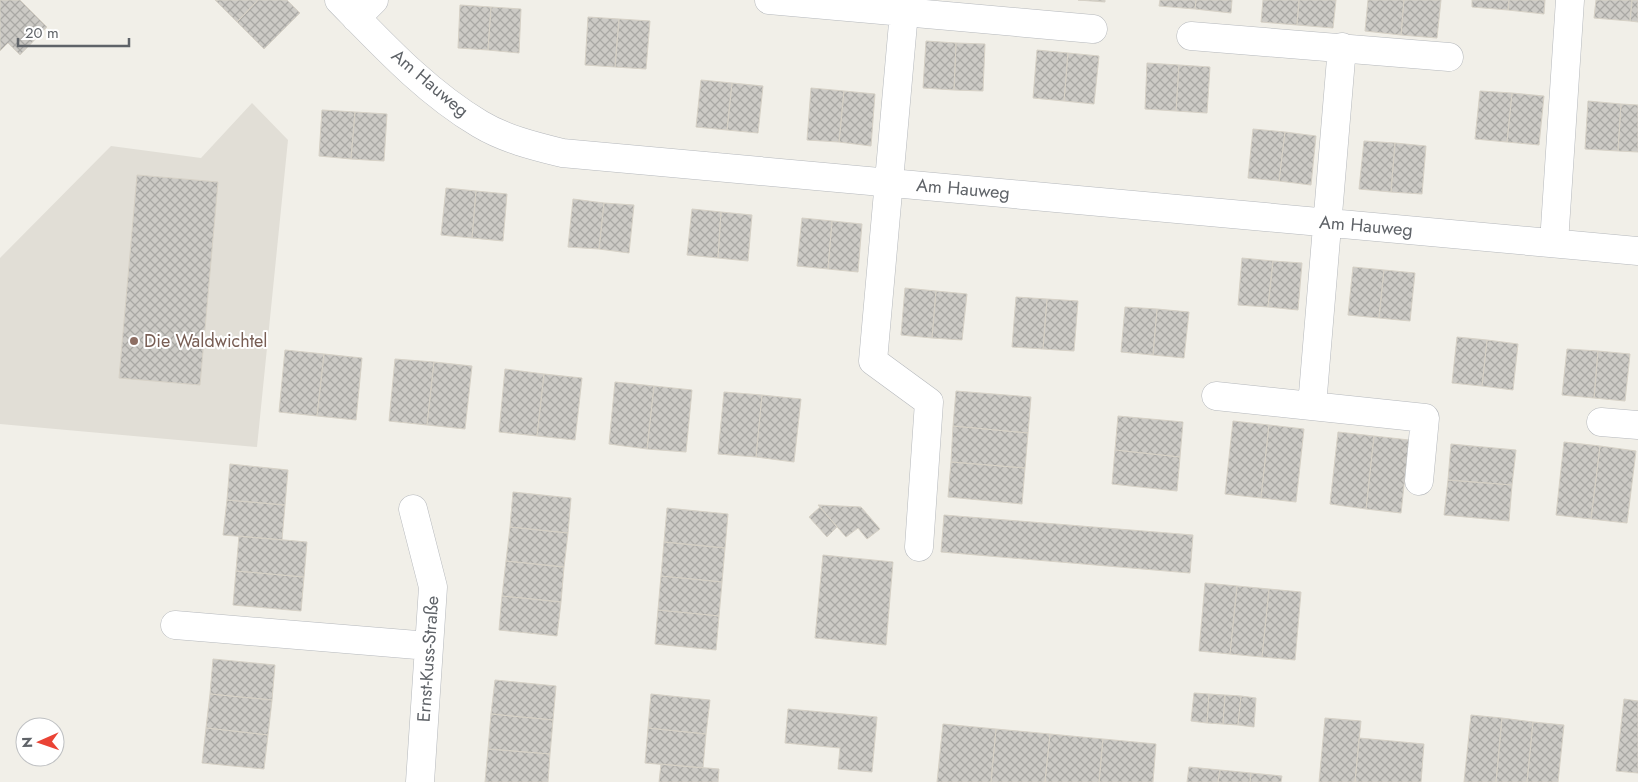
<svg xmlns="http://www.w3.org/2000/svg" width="1638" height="782" viewBox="0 0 1638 782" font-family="Jost,sans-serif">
	<defs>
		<pattern id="building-cross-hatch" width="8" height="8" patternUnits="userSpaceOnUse" patternTransform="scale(1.25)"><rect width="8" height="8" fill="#cccac5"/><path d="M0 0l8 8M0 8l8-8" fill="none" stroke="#a9a8a4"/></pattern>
	</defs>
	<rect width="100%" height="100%" fill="#f1efe8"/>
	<path fill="#e1ded6" d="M 252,103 L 288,140 L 257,447 L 0,424 L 0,258 L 111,146 L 201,158 Z"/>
	<path fill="url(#building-cross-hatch)" stroke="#d6d1c6" d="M 0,0 L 20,0 L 47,27 L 20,55 L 8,43 L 0,51 Z
		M 215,0 L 258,0 L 237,22 Z
		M 258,0 L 287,0 L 300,13 L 264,49 L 237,22 Z
		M 1078,0 L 1105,0 L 1105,2 Z
		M 1160,0 L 1196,0 L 1195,9 L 1159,6 Z
		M 1196,0 L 1232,0 L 1231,13 L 1195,9 Z
		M 1263,0 L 1299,0 L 1297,25 L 1261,22 Z
		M 1299,0 L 1336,0 L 1333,28 L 1297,25 Z
		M 1368,0 L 1404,0 L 1401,35 L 1365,31 Z
		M 1404,0 L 1441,0 L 1437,38 L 1401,35 Z
		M 1472,0 L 1509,0 L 1508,10 L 1472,7 Z
		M 1509,0 L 1545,0 L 1544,14 L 1508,10 Z
		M 1596,0 L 1632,0 L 1630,21 L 1594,18 Z
		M 1632,0 L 1638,0 L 1638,22 L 1630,21 Z
		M 460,5 L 491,7 L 488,50 L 458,48 Z
		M 491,7 L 521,9 L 519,53 L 488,50 Z
		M 588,17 L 619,19 L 615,67 L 585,65 Z
		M 619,19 L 650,21 L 646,69 L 615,67 Z
		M 926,41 L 956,43 L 954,90 L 923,88 Z
		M 956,43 L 985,44 L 983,91 L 954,90 Z
		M 1037,50 L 1068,53 L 1064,101 L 1033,98 Z
		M 1068,53 L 1099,56 L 1094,104 L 1064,101 Z
		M 1147,63 L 1179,65 L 1176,111 L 1145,109 Z
		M 1179,65 L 1210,67 L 1207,113 L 1176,111 Z
		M 701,80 L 732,83 L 727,130 L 696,127 Z
		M 732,83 L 763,86 L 758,133 L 727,130 Z
		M 811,88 L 844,91 L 839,142 L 807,140 Z
		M 844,91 L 875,94 L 871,146 L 839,142 Z
		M 1480,91 L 1512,93 L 1507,142 L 1475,139 Z
		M 1512,93 L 1544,96 L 1539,145 L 1507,142 Z
		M 1588,101 L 1621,104 L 1618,151 L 1585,149 Z
		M 1621,104 L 1638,105 L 1638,152 L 1618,151 Z
		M 322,110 L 355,112 L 351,159 L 319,156 Z
		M 355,112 L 387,114 L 384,161 L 351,159 Z
		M 1253,129 L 1285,132 L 1279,181 L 1248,178 Z
		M 1285,132 L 1316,136 L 1311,185 L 1279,181 Z
		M 1364,141 L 1395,143 L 1391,192 L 1359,189 Z
		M 1395,143 L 1426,146 L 1422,194 L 1391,192 Z
		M 137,175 L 218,182 L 200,385 L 119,378 Z
		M 446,188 L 476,191 L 472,238 L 441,235 Z
		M 476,191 L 507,194 L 503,241 L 472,238 Z
		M 573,199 L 604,203 L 599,249 L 568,247 Z
		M 604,203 L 634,205 L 629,253 L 599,249 Z
		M 692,209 L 721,212 L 718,258 L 687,255 Z
		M 721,212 L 752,215 L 748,261 L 718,258 Z
		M 802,218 L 832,221 L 828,269 L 797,266 Z
		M 832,221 L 862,224 L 858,272 L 828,269 Z
		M 1242,258 L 1273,261 L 1268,307 L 1238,305 Z
		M 1273,261 L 1302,263 L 1298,310 L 1268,307 Z
		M 1353,267 L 1384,270 L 1379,318 L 1348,315 Z
		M 1384,270 L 1415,273 L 1410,321 L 1379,318 Z
		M 905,288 L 936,291 L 932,338 L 901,335 Z
		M 936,291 L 967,294 L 962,340 L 932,338 Z
		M 1016,297 L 1047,299 L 1043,349 L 1012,347 Z
		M 1047,299 L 1078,301 L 1074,351 L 1043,349 Z
		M 1125,307 L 1157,309 L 1153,355 L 1121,352 Z
		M 1157,309 L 1189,312 L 1184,358 L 1153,355 Z
		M 1457,337 L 1487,340 L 1482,386 L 1452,383 Z
		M 1487,340 L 1518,344 L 1513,390 L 1482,386 Z
		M 1567,349 L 1598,351 L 1594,398 L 1562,395 Z
		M 285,350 L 324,354 L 317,416 L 279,412 Z
		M 1598,351 L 1630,354 L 1625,401 L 1594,398 Z
		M 324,354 L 362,358 L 356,420 L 317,416 Z
		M 395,359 L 434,362 L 427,425 L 389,421 Z
		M 434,362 L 472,366 L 465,429 L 427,425 Z
		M 505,369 L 544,374 L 537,436 L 499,432 Z
		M 544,374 L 582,378 L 575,440 L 537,436 Z
		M 615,382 L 654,386 L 647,449 L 609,444 Z
		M 654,386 L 692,390 L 686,452 L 647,449 Z
		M 956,391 L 1031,397 L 1028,433 L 953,426 Z
		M 724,392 L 762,395 L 756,457 L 718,454 Z
		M 762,395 L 801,399 L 794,462 L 756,457 Z
		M 1118,416 L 1183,422 L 1180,457 L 1115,450 Z
		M 1233,421 L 1269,425 L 1261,498 L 1225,494 Z
		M 1269,425 L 1304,429 L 1296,502 L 1261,498 Z
		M 953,426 L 1028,433 L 1025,468 L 951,462 Z
		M 1338,432 L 1374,436 L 1366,509 L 1330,504 Z
		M 1374,436 L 1409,440 L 1401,513 L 1366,509 Z
		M 1564,442 L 1600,446 L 1591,519 L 1556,515 Z
		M 1451,444 L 1516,450 L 1512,485 L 1448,480 Z
		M 1600,446 L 1636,451 L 1627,523 L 1591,519 Z
		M 1115,450 L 1180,457 L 1177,491 L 1112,484 Z
		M 951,462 L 1025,468 L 1022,504 L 948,497 Z
		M 230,464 L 288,470 L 285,505 L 227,500 Z
		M 1448,480 L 1512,485 L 1509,521 L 1444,515 Z
		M 513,492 L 571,498 L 568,533 L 510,527 Z
		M 227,500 L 285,505 L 282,540 L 223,535 Z
		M 818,505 L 861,507 L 880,529 L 867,539 L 858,528 L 846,537 Z
		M 820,507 L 837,527 L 827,537 L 809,517 Z
		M 667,508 L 728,514 L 725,548 L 664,542 Z
		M 944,515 L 1193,535 L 1190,573 L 941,552 Z
		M 510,527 L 568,533 L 564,567 L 506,561 Z
		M 239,536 L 307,542 L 304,577 L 236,571 Z
		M 664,542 L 725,548 L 722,582 L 661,576 Z
		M 823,555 L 893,562 L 886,645 L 815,638 Z
		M 506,561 L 564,567 L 561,602 L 502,596 Z
		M 236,571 L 304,577 L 301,611 L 233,605 Z
		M 661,576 L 722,582 L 719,616 L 658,610 Z
		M 1205,583 L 1237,586 L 1230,654 L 1199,651 Z
		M 1237,586 L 1269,589 L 1262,657 L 1230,654 Z
		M 1269,589 L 1301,592 L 1295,660 L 1262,657 Z
		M 502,596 L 561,602 L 557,636 L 499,630 Z
		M 658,610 L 719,616 L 716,650 L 655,644 Z
		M 213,659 L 275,665 L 272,700 L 210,694 Z
		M 495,680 L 556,686 L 553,720 L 491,714 Z
		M 1194,693 L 1209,694 L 1207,723 L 1191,721 Z
		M 210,694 L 272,700 L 268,735 L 206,728 Z
		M 651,694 L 710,700 L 706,734 L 648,728 Z
		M 1209,694 L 1225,695 L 1223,724 L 1207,723 Z
		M 1225,695 L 1241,696 L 1238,725 L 1223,724 Z
		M 1241,696 L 1256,698 L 1254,727 L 1238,725 Z
		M 1624,699 L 1638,701 L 1638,773 L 1616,771 Z
		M 788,709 L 877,717 L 872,772 L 838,769 L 840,748 L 785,743 Z
		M 491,714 L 553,720 L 550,754 L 488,749 Z
		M 1471,715 L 1502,718 L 1496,782 L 1464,782 Z
		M 1325,718 L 1361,721 L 1355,782 L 1319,782 Z
		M 1502,718 L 1533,722 L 1527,782 L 1496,782 Z
		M 1533,722 L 1564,725 L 1558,782 L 1527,782 Z
		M 943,724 L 996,729 L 991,782 L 937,782 Z
		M 206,728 L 268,735 L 264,769 L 202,763 Z
		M 648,728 L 706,734 L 703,768 L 645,763 Z
		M 996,729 L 1050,734 L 1045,782 L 991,782 Z
		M 1050,734 L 1103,739 L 1099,782 L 1045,782 Z
		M 1359,738 L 1424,744 L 1421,782 L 1355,782 Z
		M 1103,739 L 1156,744 L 1153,782 L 1099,782 Z
		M 488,749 L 550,754 L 548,782 L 485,782 Z
		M 661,764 L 719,769 L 718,782 L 659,782 Z
		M 1189,767 L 1220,770 L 1218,782 L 1187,782 Z
		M 1220,770 L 1251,773 L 1250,782 L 1218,782 Z
		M 1251,773 L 1282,776 L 1281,782 L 1250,782 Z"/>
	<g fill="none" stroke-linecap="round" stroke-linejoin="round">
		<g stroke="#b5b8bc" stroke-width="29">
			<path id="minor" d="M 339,0 C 382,44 426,92 480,124 C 505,139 534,146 562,153 L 1638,251
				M 769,0 L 1093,29
				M 904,12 L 873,361 L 929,402 L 919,547
				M 356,18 L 374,0
				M 1191,36 L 1449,57
				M 1554,243 L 1570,0
				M 1216,396 L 1425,418 L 1419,481
				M 1312,406 L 1342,47
				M 1601,422 L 1638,425
				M 413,509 L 433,587 L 420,782
				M 175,625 L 429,646"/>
		</g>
		<use href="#minor" stroke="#fff" stroke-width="28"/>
	</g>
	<circle fill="#8d6e63" stroke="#fff" stroke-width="2" cx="134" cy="341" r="5"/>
	<g text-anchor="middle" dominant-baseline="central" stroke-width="4" stroke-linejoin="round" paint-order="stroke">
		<g font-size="18" fill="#5f6368" stroke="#fff">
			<text transform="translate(430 83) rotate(40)">Am Hauweg</text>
			<text transform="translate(963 189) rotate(5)">Am Hauweg</text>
			<text transform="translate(1366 226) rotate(5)">Am Hauweg</text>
			<text transform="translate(428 659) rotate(-86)">Ernst-Kuss-Straße</text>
		</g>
		<g font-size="18" fill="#785e54" stroke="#fff" text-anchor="start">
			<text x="144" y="341">Die Waldwichtel</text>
		</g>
	</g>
	<g transform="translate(40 742) rotate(268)"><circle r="24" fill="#ffffff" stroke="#bfc1c3"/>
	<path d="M0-4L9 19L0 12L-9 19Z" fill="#ea4335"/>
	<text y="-8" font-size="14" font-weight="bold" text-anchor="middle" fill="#5f6368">N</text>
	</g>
	<path d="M18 38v8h111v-8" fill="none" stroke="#5f6368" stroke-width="2.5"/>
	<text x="25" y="38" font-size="15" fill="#5f6368" stroke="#ffffff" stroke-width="4" paint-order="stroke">20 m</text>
</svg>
